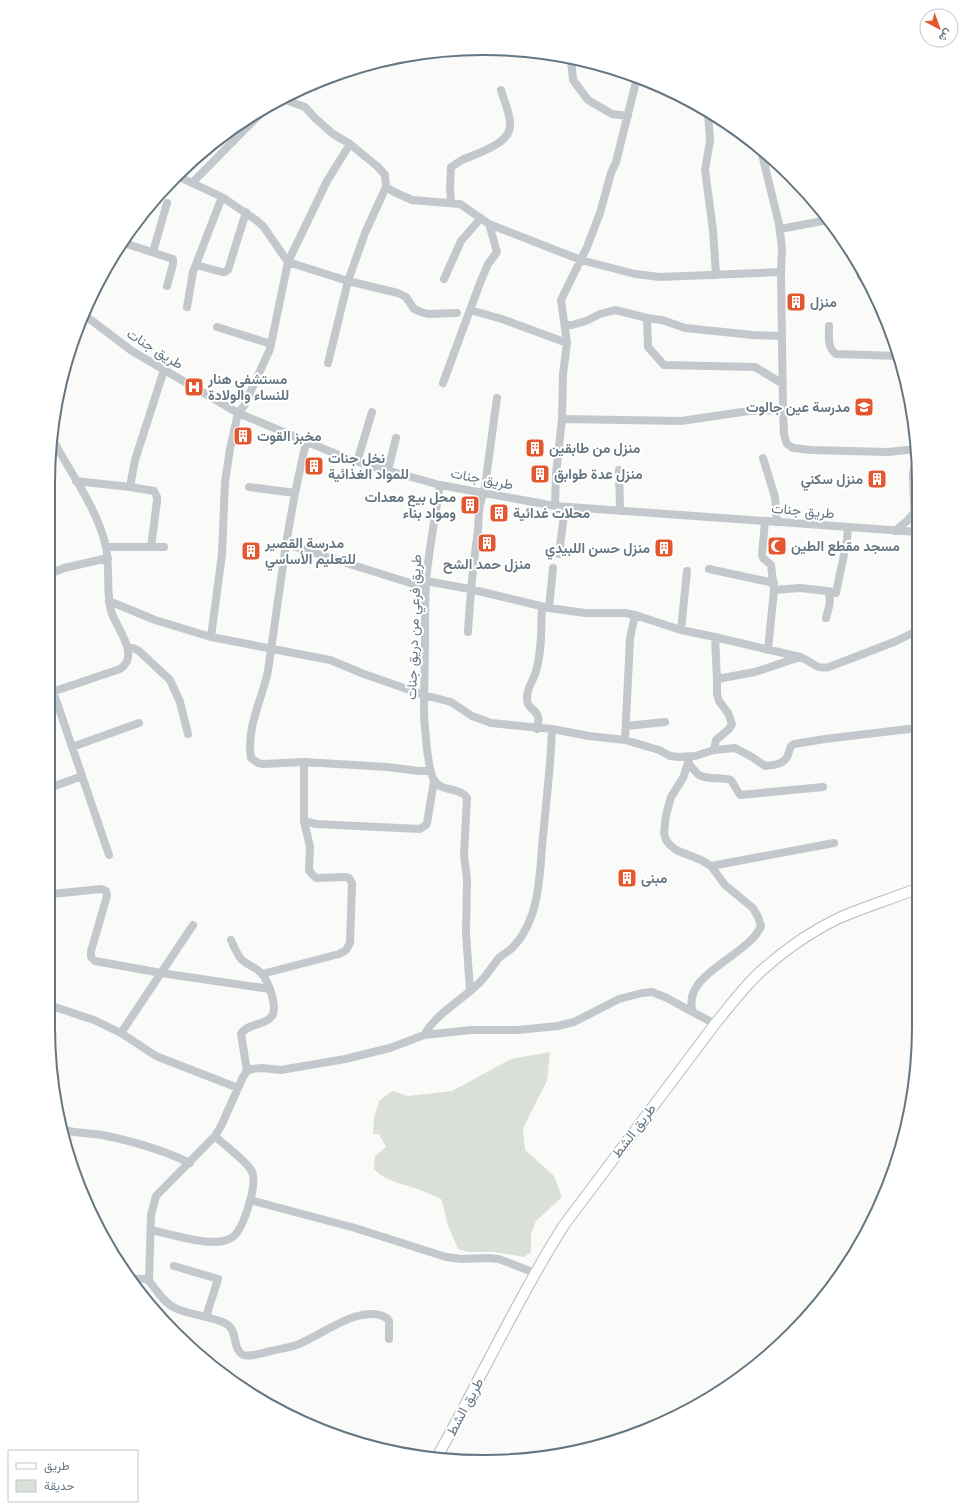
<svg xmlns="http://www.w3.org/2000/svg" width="967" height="1510" viewBox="0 0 967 1510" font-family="'Fira Sans',Vazirmatn,sans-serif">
	<rect width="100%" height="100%" fill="#fafaf8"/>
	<path fill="#dadfd7" d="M 550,1052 L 547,1081 L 523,1128 L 525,1150 L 554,1176 L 562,1197 L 536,1221 L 531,1234 L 531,1252 L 524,1257 L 494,1252 L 468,1252 L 458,1249 L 447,1223 L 445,1212 L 441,1199 C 435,1196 429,1193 423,1191 C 408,1185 385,1182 374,1169 L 375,1156 L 386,1147 L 379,1134 L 373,1134 L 374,1118 L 379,1101 L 392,1091 L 408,1096 L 452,1091 L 511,1059 Z"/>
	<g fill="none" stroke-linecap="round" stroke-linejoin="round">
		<g stroke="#b5babe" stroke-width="12">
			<path id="major" d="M 437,1457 C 480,1380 517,1300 564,1225 L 715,1024 C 729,1007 743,988 759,973 C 783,951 810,932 839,918 C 864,907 891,899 916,889"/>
		</g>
		<path stroke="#c3c8cc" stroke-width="8" d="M 571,59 L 573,80 L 588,100 L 612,114 L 628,116
			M 283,99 L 305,107 L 315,118 L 333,134 L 350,144 L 378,167 L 385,175 L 386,187 L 394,192 L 412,200 L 460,204 L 489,224 L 497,252 L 488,264 L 480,283 L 443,383
			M 708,113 L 710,141 L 705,170 L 713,230 L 716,275
			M 761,150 L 779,224 L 782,249 L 781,272 L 783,410 L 784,435 L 787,444 L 793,448 L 811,450 L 888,452 L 916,449
			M 177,176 L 222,197 L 256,220 L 263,226 L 288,262 L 348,281 L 398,293 L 406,297 L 414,309 L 421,312 L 428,314 L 457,313
			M 192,183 L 270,104
			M 451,203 L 450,186 L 451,167 C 455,165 458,162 462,160 C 475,154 509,145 510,126 C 511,115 504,101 501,90
			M 489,224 L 581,260 L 635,274 L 660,277 L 781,272
			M 780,229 L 828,220
			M 124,243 L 173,259 L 173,264 L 167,286
			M 153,252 L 167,203
			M 858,263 L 861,276
			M 196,265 L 222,272 L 225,272 L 228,270 L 246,212
			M 444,279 L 461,241 L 481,218
			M 187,307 L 193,272 L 222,197
			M 470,310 L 502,319 L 567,343
			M 83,314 L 132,351 L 238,413 L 341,456 L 368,465 L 440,485 L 555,506 L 918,532
			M 647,318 L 648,347 L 664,365 L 755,367 L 783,384
			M 565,325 L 572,325 L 586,321 L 600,314 L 615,310 L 647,318 L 662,320 L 685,328 L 753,335 L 782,336
			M 829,326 C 829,336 827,348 836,354 L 898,356
			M 217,327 L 271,344
			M 328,363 L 348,281 L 365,233 L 386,187
			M 562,419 L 681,421 L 749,411 L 783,410
			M 52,438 C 70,473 97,507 106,547 C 110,568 106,590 111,611 C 116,628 141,655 120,669 L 52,692
			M 306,442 L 295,493 L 286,544 L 268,671 C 262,700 246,727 251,758 L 258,763 L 263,764 L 304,762 L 387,767 L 419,771 L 430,771
			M 763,458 L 775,497 L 777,522
			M 357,462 L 372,412
			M 388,470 L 396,438
			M 619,470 L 620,511
			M 76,481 L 130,487 L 135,460 L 164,370
			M 440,485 C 435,517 429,549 426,581 C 425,599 425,617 425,635 C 425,662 424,688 424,714 C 425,729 427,768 434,780 C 441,793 460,786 467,798 L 464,855 L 467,879 L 466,933 L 470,991
			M 130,487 L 154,491 L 157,497 L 157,501 L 151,547
			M 249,487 L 295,493
			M 555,506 L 556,474 L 562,419 L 563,374 L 567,343 L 561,300 L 587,247 L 600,213 L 611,173 L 616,162 L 637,78
			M 765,521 L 762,555 L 763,558 L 771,565 L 774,590 L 768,650
			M 895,531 L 907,521 L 915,512
			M 915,532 L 913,474 L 916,460 L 916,439
			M 286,544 L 426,588
			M 106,547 L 164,547
			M 559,554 L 565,507
			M 709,569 L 774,583
			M 52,573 L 64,568 L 108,558
			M 426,581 L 470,589 L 549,608 L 585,613 L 625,613 L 635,615 L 681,630 L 715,637 L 800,657 C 812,661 815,670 829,667 L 894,642 L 917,631
			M 774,590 L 800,588 L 827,591 C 833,598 828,610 826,618
			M 827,591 L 836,593 L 847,540 L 848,528
			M 109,601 L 155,620 L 211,637 L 330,660 L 364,674 L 424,695 L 451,702 L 472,716 L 491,723 L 552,729 L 589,736 L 625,740 L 659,750 L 670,756 L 679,757 L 695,756 L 714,750 L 735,748 L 752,757 L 765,766 C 776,765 786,764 789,752 C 790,748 790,746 794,744 L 825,739 L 917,728
			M 549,608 L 553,568
			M 681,630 L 687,571
			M 468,632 C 470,598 473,564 478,530 C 479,517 478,505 484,493 L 497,398
			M 211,637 L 222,554 L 225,482 L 230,449 L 238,413 L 244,406 L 270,349 L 288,262 L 327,181 L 350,144
			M 128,648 L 133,648 L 139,651 L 170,680 L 180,702 L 188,734
			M 717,679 L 755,672 L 800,657
			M 53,691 L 109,855
			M 626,726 L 665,722
			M 537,729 C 538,725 539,720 538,717 C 536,708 526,709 527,697 C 527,687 534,680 536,671 C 542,651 541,628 542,607
			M 625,740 L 630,638 L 635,615
			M 72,747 L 139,723
			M 714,750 L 716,740 L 729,729 L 732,724 L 728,713 L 719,701 L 717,694 L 717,679 L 715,637
			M 690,757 L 683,778 L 671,797 L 666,815 L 664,833 L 666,840 L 670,845 L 676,850 L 701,860 L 711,866 L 725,885 L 753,908 L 758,917 L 761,926 C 749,956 680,974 693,1012
			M 304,762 L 304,821 L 316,824 L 420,829 L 426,825 L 427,823 L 434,781
			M 688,763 C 692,767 695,772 699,775 C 707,780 722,777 731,780 L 740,795 L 823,787
			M 52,787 L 82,776
			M 711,866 L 834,843
			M 52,894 L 101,889 L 106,891 L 107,896 L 91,951 L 91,957 L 95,961 L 161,973 L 270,989
			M 231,940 C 234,947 237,954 241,959 C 247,965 256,967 261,973 C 268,980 278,1007 272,1016 C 265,1026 247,1023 241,1034 L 247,1071
			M 262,974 L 339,954 L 346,950 L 350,943 L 352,883 L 349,878 L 346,877 L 316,878 L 312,874 L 309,870 L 310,847 L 304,821
			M 52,1006 L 94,1020 L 121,1033 L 156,1056 L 238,1088
			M 121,1033 L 193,925
			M 424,1035 C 436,1014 459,1002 477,985 C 485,978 491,968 498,959 C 503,954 510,951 514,946 C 543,915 539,865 544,826 C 547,794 551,762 552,729
			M 63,1130 C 76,1133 89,1133 102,1135 C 132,1141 163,1150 190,1163
			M 250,1200 L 355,1228 L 446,1257 L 462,1259 L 489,1258 L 499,1259 L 535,1273
			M 151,1230 C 169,1234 205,1245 223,1241 C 227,1240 231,1239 234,1236 C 244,1226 259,1182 251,1170 C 245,1160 224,1145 215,1136
			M 174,1266 L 218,1279 L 206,1317
			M 130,1279 L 147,1279 C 156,1288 162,1302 175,1308 C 189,1315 217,1317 228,1325 C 238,1333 232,1348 243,1355 C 250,1357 259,1354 267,1352 C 278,1349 289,1348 299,1344 C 324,1334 360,1303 387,1318 L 389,1321 L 389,1339
			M 149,1281 L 151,1215 L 156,1196 L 215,1136 L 221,1126 L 243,1077 L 247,1071 L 252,1069 L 262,1068 L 281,1070 L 345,1059 L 390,1048 L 424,1035 L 471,1030 L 518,1030 L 558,1026 L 574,1022 L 619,999 L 642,993 L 652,992 L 665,997 L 715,1024
			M 408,1455 L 411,1455"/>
		<use href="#major" stroke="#fff" stroke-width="10"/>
	</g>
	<defs>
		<g id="building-square" transform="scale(1)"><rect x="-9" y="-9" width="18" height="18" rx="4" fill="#e4572e" stroke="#fff"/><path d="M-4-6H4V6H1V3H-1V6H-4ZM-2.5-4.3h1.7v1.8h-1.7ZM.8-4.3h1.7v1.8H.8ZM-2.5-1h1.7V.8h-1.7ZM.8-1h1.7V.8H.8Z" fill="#fff"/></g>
		<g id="hospital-square" transform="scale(1)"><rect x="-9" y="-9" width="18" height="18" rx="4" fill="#e4572e" stroke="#fff"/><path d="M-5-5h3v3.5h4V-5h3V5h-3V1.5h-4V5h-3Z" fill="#fff"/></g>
		<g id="school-square" transform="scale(1)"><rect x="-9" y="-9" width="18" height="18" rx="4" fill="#e4572e" stroke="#fff"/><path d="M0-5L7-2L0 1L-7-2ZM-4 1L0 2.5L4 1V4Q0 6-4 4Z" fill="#fff"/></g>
		<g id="mosque-square" transform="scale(1)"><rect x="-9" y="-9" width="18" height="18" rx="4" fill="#e4572e" stroke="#fff"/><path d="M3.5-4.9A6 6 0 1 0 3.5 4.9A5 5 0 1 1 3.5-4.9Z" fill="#fff"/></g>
	</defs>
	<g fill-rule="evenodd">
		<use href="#building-square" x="796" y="302"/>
		<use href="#hospital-square" x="194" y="387"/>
		<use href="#school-square" x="864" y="407"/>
		<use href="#building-square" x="243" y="436"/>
		<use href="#building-square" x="535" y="448"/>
		<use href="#building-square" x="314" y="466"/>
		<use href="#building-square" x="540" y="474"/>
		<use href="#building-square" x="877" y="479"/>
		<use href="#building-square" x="470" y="505"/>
		<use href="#building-square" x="499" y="513"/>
		<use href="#building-square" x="487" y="543"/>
		<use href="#mosque-square" x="777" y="546"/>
		<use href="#building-square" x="664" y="548"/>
		<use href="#building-square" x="251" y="551"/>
		<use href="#building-square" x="627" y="878"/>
	</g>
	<g text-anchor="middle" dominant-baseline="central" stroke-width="4" stroke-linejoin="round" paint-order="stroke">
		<g font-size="14" font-weight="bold" fill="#657683" stroke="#fff" text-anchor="start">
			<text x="810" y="302">منزل</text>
			<text x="208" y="379">مستشفى هنار<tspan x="208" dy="16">للنساء والولادة</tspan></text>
			<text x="850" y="407" text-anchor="end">مدرسة عين جالوت</text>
			<text x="257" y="436">مخبز القوت</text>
			<text x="549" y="448">منزل من طابقين</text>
			<text x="328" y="458">نخل جنات<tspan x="328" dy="16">للمواد الغذائية</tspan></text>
			<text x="554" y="474">منزل عدة طوابق</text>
			<text x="863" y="479" text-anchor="end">منزل سكني</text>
			<text x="456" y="497" text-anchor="end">محل بيع معدات<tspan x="456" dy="16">ومواد بناء</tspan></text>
			<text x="513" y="513">محلات غدائية</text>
			<text x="265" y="543">مدرسة القصير<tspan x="265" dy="16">للتعليم الأساسي</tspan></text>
			<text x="791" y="546">مسجد مقطع الطين</text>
			<text x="650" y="548" text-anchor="end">منزل حسن اللبيدي</text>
			<text x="487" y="564" text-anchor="middle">منزل حمد الشح</text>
			<text x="641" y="878">مبنى</text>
		</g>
		<g font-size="14" fill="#657683" stroke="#fff">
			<text transform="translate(155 349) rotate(32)">طريق جنات</text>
			<text transform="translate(482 479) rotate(11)">طريق جنات</text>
			<text transform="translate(803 511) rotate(5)">طريق جنات</text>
			<text transform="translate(414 627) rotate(-88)">طريق فرعي من دريق جنات</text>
			<text transform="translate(634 1131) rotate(-53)">طريق الشط</text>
			<text transform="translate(465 1407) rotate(-62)">طريق الشط</text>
		</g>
	</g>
	<path d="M0 0H967V1510H0ZM483 55H484A428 428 0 0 1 912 483V1027A428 428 0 0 1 484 1455H483A428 428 0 0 1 55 1027V483A428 428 0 0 1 483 55Z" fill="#fff" fill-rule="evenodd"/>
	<path fill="none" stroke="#657683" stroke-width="2" d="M483 55H484A428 428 0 0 1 912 483V1027A428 428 0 0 1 484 1455H483A428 428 0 0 1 55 1027V483A428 428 0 0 1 483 55Z"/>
	<rect x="8" y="1450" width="130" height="52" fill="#ffffff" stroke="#c1c8cd"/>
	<rect x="16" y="1463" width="20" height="6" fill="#ffffff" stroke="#c1c8cd"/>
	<text x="44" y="1470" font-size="12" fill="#657683">طريق</text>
	<rect x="16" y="1480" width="20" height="12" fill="#dadfd7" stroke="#c1c8cd"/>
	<text x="44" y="1490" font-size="12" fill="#657683">حديقة</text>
	<g transform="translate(939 28) rotate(139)"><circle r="19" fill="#ffffff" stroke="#c1c8cd"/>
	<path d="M0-3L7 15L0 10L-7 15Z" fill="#e4572e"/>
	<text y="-6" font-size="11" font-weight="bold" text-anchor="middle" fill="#657683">ش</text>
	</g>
</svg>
